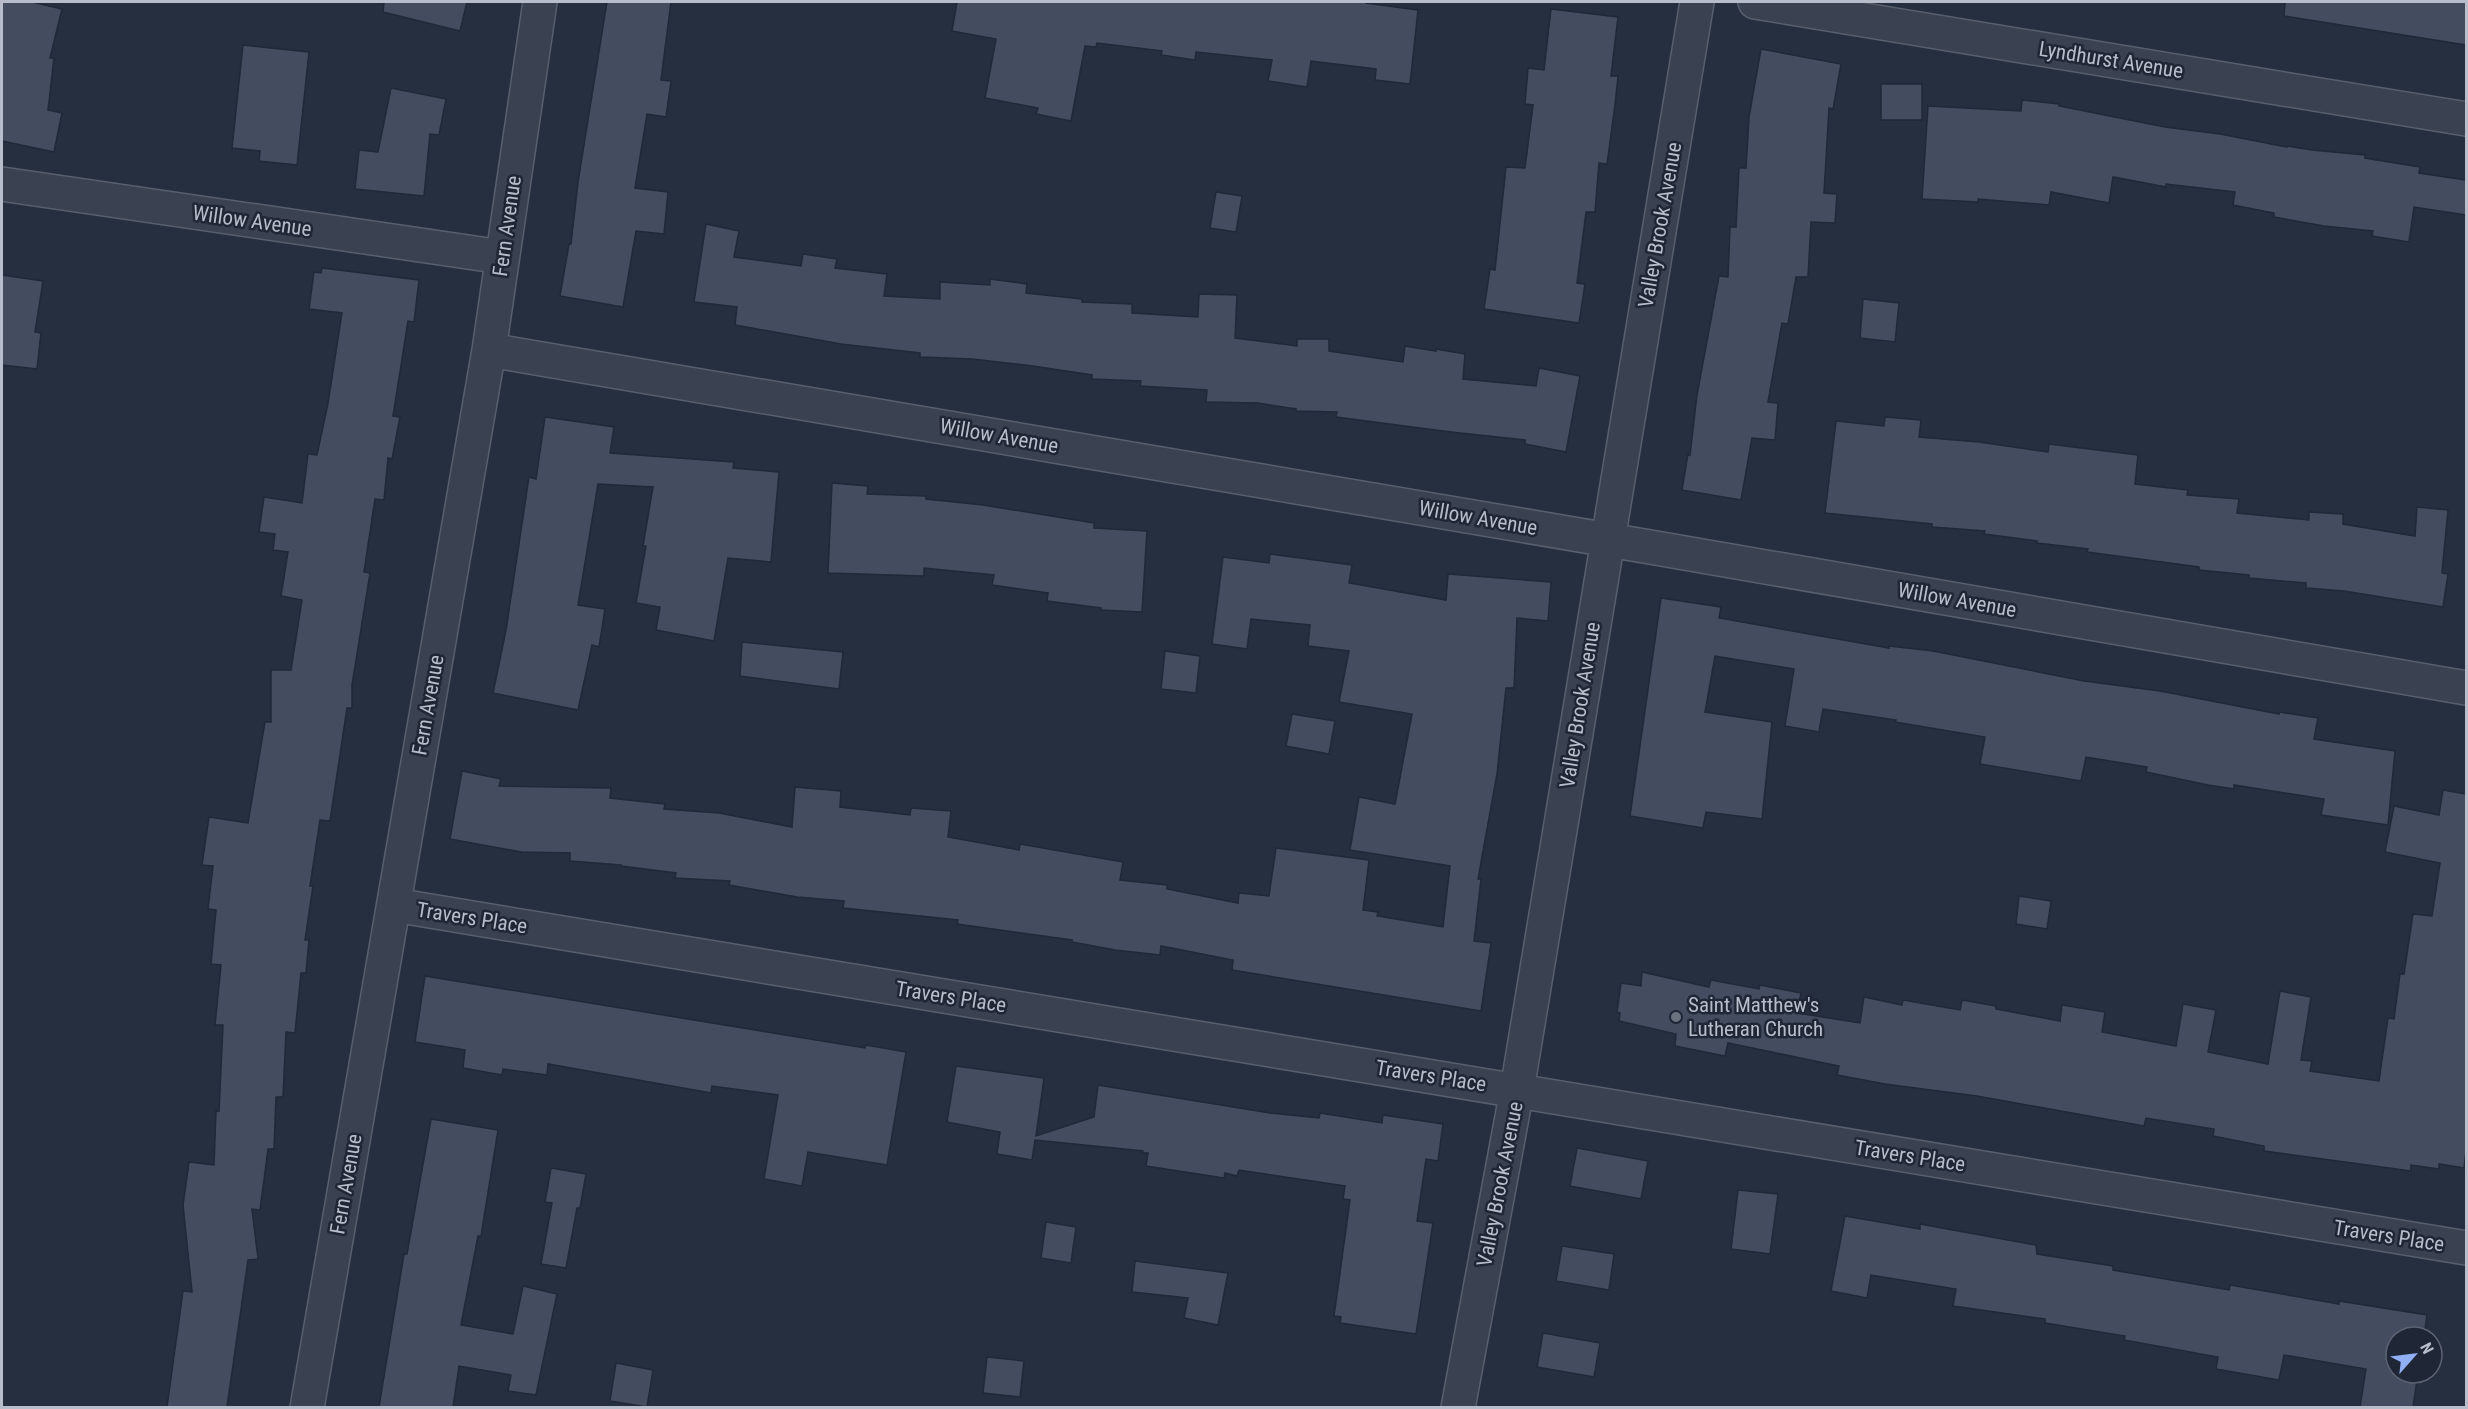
<svg xmlns="http://www.w3.org/2000/svg" width="2468" height="1409" viewBox="0 0 2468 1409" font-family="'Roboto Condensed',sans-serif">
	<rect width="100%" height="100%" fill="#262f40"/>
	<path fill="#434d5f" stroke="#212837" stroke-width="1.5" d="M 2,2 L 32,2 L 62,9 L 50,58 L 54,58 L 48,110 L 62,113 L 54,152 L 2,141 Z
		M 384,2 L 467,2 L 460,31 L 383,12 Z
		M 607,2 L 671,2 L 661,80 L 671,81 L 666,117 L 647,114 L 635,188 L 668,192 L 664,234 L 636,231 L 623,307 L 560,296 L 569,244 L 571,244 L 578,182 Z
		M 957,2 L 1366,2 L 1366,3 L 1418,10 L 1410,84 L 1375,80 L 1376,69 L 1311,61 L 1307,87 L 1268,81 L 1272,60 L 1196,52 L 1195,60 L 1161,55 L 1162,51 L 1097,43 L 1096,47 L 1085,46 L 1071,121 L 1036,114 L 1038,108 L 985,98 L 996,39 L 952,31 Z
		M 2285,2 L 2466,2 L 2466,45 L 2284,16 Z
		M 1551,9 L 1618,17 L 1611,76 L 1618,76 L 1615,105 L 1607,164 L 1599,163 L 1595,212 L 1586,212 L 1577,283 L 1585,284 L 1579,323 L 1484,309 L 1490,269 L 1495,270 L 1506,167 L 1525,168 L 1533,105 L 1525,104 L 1528,68 L 1544,70 Z
		M 243,45 L 309,52 L 297,165 L 259,161 L 260,151 L 232,148 Z
		M 1761,49 L 1841,64 L 1833,109 L 1829,108 L 1824,193 L 1837,194 L 1835,223 L 1811,222 L 1808,277 L 1796,277 L 1788,324 L 1782,323 L 1768,402 L 1778,403 L 1775,440 L 1752,438 L 1741,500 L 1682,490 L 1688,454 L 1690,455 L 1697,395 L 1719,276 L 1728,277 L 1730,227 L 1736,227 L 1739,168 L 1746,168 L 1749,117 Z
		M 1881,84 L 1922,84 L 1922,120 L 1881,120 Z
		M 391,88 L 446,99 L 439,135 L 430,134 L 424,196 L 355,189 L 359,150 L 378,152 Z
		M 2022,100 L 2059,104 L 2059,106 L 2165,127 L 2220,134 L 2287,147 L 2287,146 L 2312,150 L 2365,155 L 2365,158 L 2420,167 L 2419,173 L 2466,180 L 2466,215 L 2414,207 L 2409,242 L 2372,236 L 2373,231 L 2324,226 L 2274,217 L 2274,213 L 2233,205 L 2235,192 L 2166,184 L 2166,187 L 2113,177 L 2109,203 L 2051,192 L 2049,205 L 1978,199 L 1978,202 L 1922,199 L 1928,106 L 2021,111 Z
		M 1216,192 L 1242,196 L 1236,232 L 1210,228 Z
		M 706,224 L 739,231 L 734,257 L 801,266 L 803,254 L 837,259 L 835,268 L 887,274 L 884,296 L 940,299 L 940,282 L 990,285 L 990,279 L 1027,284 L 1026,293 L 1082,299 L 1082,302 L 1132,304 L 1132,313 L 1198,317 L 1199,294 L 1237,295 L 1235,338 L 1297,346 L 1297,339 L 1329,339 L 1329,351 L 1403,362 L 1405,346 L 1436,351 L 1436,349 L 1465,354 L 1463,379 L 1536,386 L 1539,368 L 1580,376 L 1566,452 L 1525,444 L 1525,440 L 1451,432 L 1336,417 L 1337,412 L 1296,411 L 1296,409 L 1258,403 L 1206,402 L 1207,390 L 1140,386 L 1141,381 L 1092,379 L 1092,375 L 1033,366 L 972,359 L 920,357 L 920,353 L 841,344 L 735,325 L 737,307 L 694,302 Z
		M 322,268 L 419,280 L 414,322 L 408,321 L 393,416 L 400,417 L 392,459 L 388,458 L 384,500 L 375,499 L 364,572 L 370,573 L 352,685 L 352,708 L 347,708 L 330,821 L 320,820 L 310,886 L 313,886 L 305,940 L 309,940 L 306,973 L 301,973 L 295,1033 L 286,1032 L 283,1097 L 276,1097 L 274,1149 L 268,1149 L 260,1210 L 252,1209 L 258,1259 L 248,1260 L 227,1407 L 167,1407 L 183,1291 L 192,1292 L 183,1205 L 189,1162 L 214,1165 L 216,1110 L 219,1111 L 223,1025 L 215,1025 L 221,965 L 211,964 L 216,910 L 208,909 L 213,866 L 202,865 L 209,817 L 248,823 L 265,722 L 271,722 L 271,670 L 291,670 L 302,600 L 281,596 L 288,552 L 273,550 L 275,534 L 259,532 L 264,497 L 302,503 L 308,454 L 317,455 L 328,403 L 342,313 L 309,309 L 314,272 L 321,273 Z
		M 2,275 L 43,281 L 35,332 L 41,333 L 37,369 L 2,365 Z
		M 1863,299 L 1899,303 L 1895,342 L 1860,338 Z
		M 545,417 L 614,427 L 610,453 L 734,462 L 733,468 L 779,472 L 771,562 L 728,558 L 714,641 L 656,630 L 660,607 L 636,603 L 646,546 L 643,546 L 653,487 L 598,484 L 578,605 L 605,609 L 599,647 L 592,645 L 578,710 L 493,693 L 506,630 L 529,477 L 536,479 Z
		M 1885,417 L 1921,420 L 1919,437 L 1979,442 L 2048,452 L 2049,444 L 2138,455 L 2135,484 L 2188,490 L 2187,495 L 2239,499 L 2237,513 L 2309,520 L 2309,512 L 2343,514 L 2343,524 L 2415,536 L 2417,507 L 2448,510 L 2442,573 L 2448,574 L 2443,607 L 2344,591 L 2306,588 L 2306,583 L 2249,578 L 2249,575 L 2199,570 L 2199,567 L 2087,552 L 2088,549 L 2037,543 L 2037,541 L 1984,534 L 1985,531 L 1932,527 L 1932,524 L 1825,513 L 1836,421 L 1884,426 Z
		M 832,483 L 868,486 L 867,494 L 926,496 L 926,499 L 983,505 L 1094,523 L 1094,528 L 1147,531 L 1142,612 L 1101,610 L 1101,608 L 1047,601 L 1048,593 L 992,585 L 994,575 L 924,568 L 924,576 L 828,573 Z
		M 1270,554 L 1352,565 L 1349,583 L 1446,600 L 1448,574 L 1551,582 L 1548,621 L 1517,618 L 1514,688 L 1506,688 L 1497,774 L 1478,879 L 1481,879 L 1474,941 L 1491,943 L 1481,1011 L 1232,970 L 1233,960 L 1161,946 L 1160,955 L 1115,950 L 1072,942 L 1072,940 L 957,924 L 958,920 L 843,908 L 844,901 L 797,897 L 729,885 L 730,881 L 675,878 L 676,873 L 621,866 L 621,865 L 570,861 L 570,853 L 521,852 L 450,839 L 462,771 L 501,779 L 499,786 L 611,788 L 610,798 L 665,804 L 664,809 L 719,813 L 792,827 L 795,787 L 841,791 L 840,807 L 910,815 L 911,808 L 951,811 L 948,837 L 1019,850 L 1020,844 L 1123,862 L 1120,880 L 1167,885 L 1167,889 L 1238,903 L 1239,893 L 1269,896 L 1276,848 L 1369,860 L 1363,910 L 1378,912 L 1377,916 L 1443,927 L 1450,866 L 1350,850 L 1359,797 L 1395,804 L 1412,714 L 1339,702 L 1349,651 L 1308,646 L 1310,625 L 1251,619 L 1247,649 L 1212,644 L 1223,557 L 1269,563 Z
		M 1661,598 L 1721,607 L 1719,618 L 1889,648 L 1889,646 L 1933,651 L 2084,681 L 2160,691 L 2279,714 L 2279,712 L 2318,718 L 2314,739 L 2395,751 L 2388,825 L 2321,815 L 2324,799 L 2234,785 L 2234,789 L 2208,785 L 2146,772 L 2147,767 L 2086,757 L 2081,781 L 1980,764 L 1985,737 L 1895,722 L 1896,720 L 1823,709 L 1819,732 L 1785,726 L 1794,669 L 1715,656 L 1705,712 L 1772,722 L 1762,819 L 1706,812 L 1703,828 L 1630,816 Z
		M 742,642 L 843,652 L 839,689 L 740,676 Z
		M 1165,651 L 1200,656 L 1196,693 L 1161,689 Z
		M 1292,714 L 1335,721 L 1329,754 L 1286,746 Z
		M 2443,790 L 2466,794 L 2466,1151 L 2464,1168 L 2439,1164 L 2439,1169 L 2411,1165 L 2411,1171 L 2264,1151 L 2264,1146 L 2213,1136 L 2214,1129 L 2146,1118 L 2144,1126 L 1977,1096 L 1885,1084 L 1837,1075 L 1839,1066 L 1728,1043 L 1725,1056 L 1675,1046 L 1676,1034 L 1619,1021 L 1620,1013 L 1617,1012 L 1621,983 L 1641,986 L 1642,972 L 1709,987 L 1711,980 L 1759,989 L 1760,985 L 1801,993 L 1797,1013 L 1860,1023 L 1864,997 L 1902,1005 L 1903,1000 L 1960,1010 L 1962,1000 L 1996,1006 L 1996,1009 L 2060,1021 L 2062,1005 L 2105,1012 L 2102,1032 L 2176,1046 L 2183,1004 L 2216,1010 L 2208,1052 L 2268,1064 L 2280,991 L 2311,997 L 2301,1060 L 2312,1061 L 2310,1071 L 2379,1081 L 2388,1018 L 2394,1019 L 2400,974 L 2404,974 L 2413,914 L 2432,916 L 2440,863 L 2385,852 L 2394,806 L 2439,815 Z
		M 2019,896 L 2051,901 L 2047,929 L 2016,924 Z
		M 425,976 L 865,1048 L 866,1045 L 906,1052 L 887,1165 L 808,1152 L 802,1186 L 764,1179 L 778,1095 L 712,1086 L 711,1093 L 548,1064 L 547,1075 L 503,1069 L 502,1075 L 463,1068 L 465,1050 L 415,1042 Z
		M 956,1066 L 1044,1078 L 1036,1136 L 1094,1117 L 1098,1085 L 1270,1113 L 1319,1118 L 1320,1113 L 1382,1123 L 1383,1115 L 1443,1124 L 1438,1161 L 1426,1159 L 1417,1221 L 1433,1223 L 1416,1334 L 1340,1323 L 1341,1317 L 1334,1316 L 1350,1200 L 1343,1199 L 1345,1186 L 1239,1170 L 1237,1176 L 1225,1173 L 1224,1178 L 1146,1166 L 1148,1153 L 1142,1153 L 1143,1151 L 1035,1140 L 1032,1160 L 997,1154 L 1000,1132 L 947,1122 Z
		M 431,1119 L 498,1130 L 481,1236 L 478,1236 L 461,1325 L 513,1334 L 523,1286 L 557,1294 L 536,1395 L 508,1391 L 511,1375 L 459,1366 L 453,1407 L 379,1407 L 404,1254 L 407,1254 Z
		M 1577,1148 L 1648,1161 L 1641,1199 L 1570,1186 Z
		M 551,1168 L 586,1174 L 580,1208 L 577,1208 L 566,1268 L 541,1264 L 552,1203 L 545,1202 Z
		M 1738,1190 L 1778,1194 L 1770,1254 L 1731,1249 Z
		M 1845,1216 L 1920,1229 L 1920,1224 L 2036,1245 L 2037,1254 L 2113,1266 L 2113,1270 L 2229,1290 L 2230,1285 L 2339,1304 L 2339,1301 L 2427,1315 L 2424,1337 L 2396,1337 L 2396,1373 L 2418,1373 L 2413,1407 L 2360,1407 L 2366,1369 L 2284,1355 L 2279,1380 L 2216,1369 L 2218,1357 L 2124,1340 L 2125,1336 L 2045,1323 L 2045,1319 L 1953,1306 L 1956,1289 L 1871,1275 L 1867,1298 L 1831,1291 Z
		M 1046,1222 L 1076,1227 L 1071,1263 L 1041,1258 Z
		M 1562,1246 L 1614,1254 L 1609,1290 L 1556,1281 Z
		M 1135,1261 L 1228,1273 L 1218,1325 L 1184,1318 L 1188,1298 L 1132,1292 Z
		M 1543,1333 L 1600,1343 L 1594,1377 L 1537,1367 Z
		M 987,1357 L 1024,1361 L 1020,1397 L 983,1393 Z
		M 616,1363 L 653,1370 L 647,1407 L 610,1401 Z"/>
	<g fill="none" stroke-linecap="round" stroke-linejoin="round">
		<g stroke="#585f6d" stroke-width="36">
			<path id="minor" d="M 1755,2 L 2466,119
				M 2,184 L 502,257
				M 489,350 L 1650,547 L 2466,688
				M 394,905 L 2466,1248
				M 307,1408 L 489,350 L 540,2
				M 1458,1408 L 1517,1090 L 1697,2"/>
		</g>
		<use href="#minor" stroke="#3a4150" stroke-width="33"/>
	</g>
	<circle fill="#6b7280" stroke="#1f2635" stroke-width="2" cx="1676" cy="1017" r="6"/>
	<g text-anchor="middle" dominant-baseline="central" stroke-width="5" stroke-linejoin="round" paint-order="stroke">
		<g font-size="21" fill="#b7bdca" stroke="#1f2635">
			<text transform="translate(2111 60) rotate(9)">Lyndhurst Avenue</text>
			<text transform="translate(252 221) rotate(8)">Willow Avenue</text>
			<text transform="translate(1660 225) rotate(-80)">Valley Brook Avenue</text>
			<text transform="translate(507 226) rotate(-82)">Fern Avenue</text>
			<text transform="translate(999 436) rotate(10)">Willow Avenue</text>
			<text transform="translate(1478 518) rotate(10)">Willow Avenue</text>
			<text transform="translate(1957 600) rotate(10)">Willow Avenue</text>
			<text transform="translate(428 705) rotate(-80)">Fern Avenue</text>
			<text transform="translate(1580 705) rotate(-81)">Valley Brook Avenue</text>
			<text transform="translate(472 918) rotate(9)">Travers Place</text>
			<text transform="translate(951 997) rotate(9)">Travers Place</text>
			<text transform="translate(1431 1076) rotate(9)">Travers Place</text>
			<text transform="translate(1910 1156) rotate(9)">Travers Place</text>
			<text transform="translate(346 1184) rotate(-80)">Fern Avenue</text>
			<text transform="translate(1500 1184) rotate(-79)">Valley Brook Avenue</text>
			<text transform="translate(2389 1236) rotate(9)">Travers Place</text>
		</g>
		<g font-size="21" fill="#b7bdca" stroke="#1f2635" text-anchor="start">
			<text x="1688" y="1005">Saint Matthew's<tspan x="1688" dy="24">Lutheran Church</tspan></text>
		</g>
	</g>
	<rect width="2468" height="1409" fill="none" stroke="#b7bdca" stroke-width="6"/>
	<g transform="translate(2414 1355) rotate(62)"><circle r="28" fill="#1f2635" stroke="#5c6271" stroke-width="1.5"/>
	<path d="M0-4.5L10 22L0 15L-10 22Z" fill="#91aff5"/>
	<text y="-9" font-size="16" font-weight="bold" text-anchor="middle" fill="#b7bdca">N</text>
	</g>
</svg>
